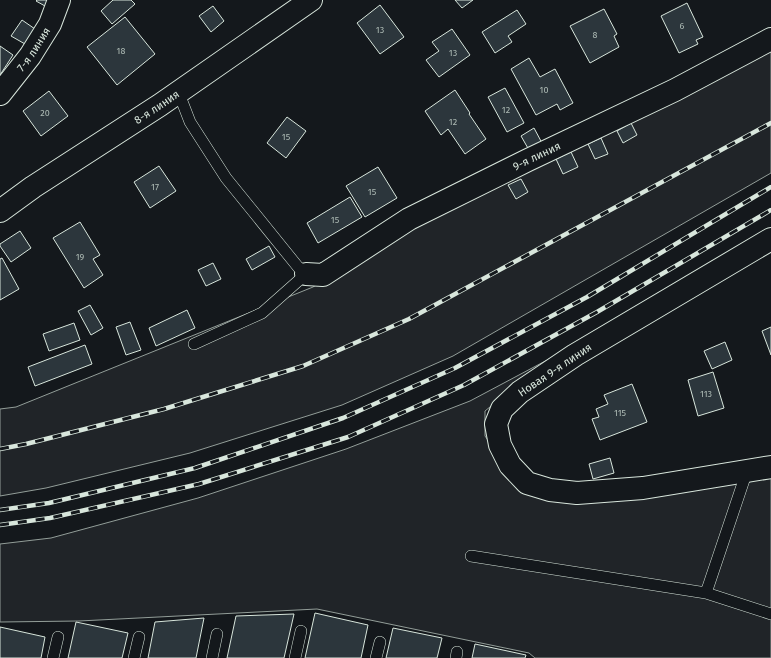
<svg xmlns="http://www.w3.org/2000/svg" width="771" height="658" viewBox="0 0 771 658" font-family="'Fira Sans',sans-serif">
	<rect width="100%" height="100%" fill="#14181c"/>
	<path fill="#202428" stroke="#939e99" d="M 771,46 L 771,173 L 453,356 L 342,405 L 190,453 L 46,488 L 0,496 L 0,409 L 16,407 L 313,287 L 420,220 Z
		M 566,350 L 501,398 L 485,411 L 485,436 L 520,487 L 771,476 L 771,658 L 535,658 L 529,653 L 317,609 L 79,621 L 0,622 L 0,544 L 51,538 L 198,498 L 346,449 L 470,401 Z"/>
	<path fill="#2c363c" stroke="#d8e6dc" d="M 37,0 L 48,0 L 45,6 L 36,1 Z
		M 113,0 L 131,0 L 135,4 L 112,24 L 101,11 Z
		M 455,0 L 473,0 L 462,8 Z
		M 687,3 L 703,37 L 696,40 L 698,44 L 679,53 L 661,16 Z
		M 380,5 L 404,37 L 380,54 L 357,23 Z
		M 213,6 L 224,21 L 211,32 L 199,16 Z
		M 604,9 L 617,34 L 614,36 L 619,47 L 590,63 L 570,26 Z
		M 517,10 L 526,24 L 508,36 L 512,42 L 495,53 L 482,32 Z
		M 125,17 L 155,54 L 117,85 L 87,47 Z
		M 22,20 L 35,29 L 25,44 L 11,36 Z
		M 452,29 L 470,55 L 439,77 L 426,60 L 439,51 L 432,42 Z
		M 0,46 L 13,55 L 0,75 Z
		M 529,58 L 540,77 L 555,69 L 573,103 L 560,110 L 557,104 L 536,115 L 511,69 Z
		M 505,88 L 524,123 L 507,132 L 488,97 Z
		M 455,90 L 470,113 L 469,114 L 486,139 L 465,154 L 448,129 L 441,135 L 425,111 Z
		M 49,91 L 68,116 L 41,136 L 23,111 Z
		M 287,117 L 306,131 L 286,158 L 267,143 Z
		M 631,123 L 637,135 L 623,143 L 617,131 Z
		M 534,128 L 542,143 L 529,150 L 521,136 Z
		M 601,138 L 608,154 L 595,159 L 588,144 Z
		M 571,152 L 578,167 L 563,174 L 556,159 Z
		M 159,166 L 176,191 L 150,208 L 134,182 Z
		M 378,167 L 397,198 L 365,217 L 346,186 Z
		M 521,179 L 528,192 L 516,199 L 508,185 Z
		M 350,197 L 362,217 L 318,243 L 307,223 Z
		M 80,222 L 100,255 L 93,259 L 103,275 L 84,288 L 53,238 Z
		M 20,231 L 31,248 L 11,262 L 0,246 L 0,244 Z
		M 269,246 L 275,257 L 252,270 L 246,259 Z
		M 2,258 L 19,289 L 0,300 L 0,259 Z
		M 213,263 L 221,279 L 206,286 L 198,270 Z
		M 90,305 L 103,328 L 91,335 L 78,311 Z
		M 187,310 L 195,328 L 156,346 L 149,328 Z
		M 130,322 L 141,350 L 126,355 L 116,327 Z
		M 74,323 L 80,340 L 49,351 L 43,334 Z
		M 771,327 L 771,355 L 762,331 Z
		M 725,342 L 732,360 L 712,369 L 704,351 Z
		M 85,345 L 92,364 L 35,386 L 28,367 Z
		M 713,372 L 724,408 L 698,416 L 688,380 Z
		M 632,384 L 647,422 L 600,440 L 592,419 L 599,417 L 596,409 L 608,404 L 604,395 Z
		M 610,458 L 614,473 L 593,479 L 589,464 Z
		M 315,613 L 368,625 L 361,658 L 305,658 Z
		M 294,614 L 284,658 L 227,658 L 236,616 Z
		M 204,618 L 196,658 L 148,658 L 155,622 Z
		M 76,622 L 128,633 L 122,658 L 68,658 Z
		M 0,627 L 45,637 L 41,658 L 0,658 Z
		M 393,628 L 442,638 L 437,658 L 386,658 Z
		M 475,644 L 526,655 L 525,658 L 472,658 Z"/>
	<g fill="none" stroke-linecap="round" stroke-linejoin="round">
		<g stroke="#d8e6dc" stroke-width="12">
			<path id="service" d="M 178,91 L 190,122 L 226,178 L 298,267 L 306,274 L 262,313 L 194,344
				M 471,556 L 706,593 L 747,471
				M 706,593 L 771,614
				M 53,658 L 58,637
				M 134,658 L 139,637
				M 212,658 L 217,634
				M 295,658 L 301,631
				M 376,658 L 380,642
				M 456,658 L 457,652"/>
		</g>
		<g stroke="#d8e6dc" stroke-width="24">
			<g id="minor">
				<path id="s1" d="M 0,94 L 30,56 L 50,24 L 59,0"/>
				<path id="s2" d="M 0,211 L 33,187 L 160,105 L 311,0"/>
				<path d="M 771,239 L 575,355 L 520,392 L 502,409 L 496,424 L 500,445 L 510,465 L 527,483 L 550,490 L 577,493 L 643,488 L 771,467"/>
				<path id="s3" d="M 306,274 L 323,275 L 409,219 L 528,160 L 675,90 L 771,39"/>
			</g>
		</g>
		<use href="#service" stroke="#14181c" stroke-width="11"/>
		<use href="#minor" stroke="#14181c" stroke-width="22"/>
		<g stroke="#d8e6dc" stroke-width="4.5">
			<path id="rail" d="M 0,449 L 26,444 L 164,409 L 303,366 L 409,319 L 771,123
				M 0,510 L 49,503 L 195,468 L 343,418 L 455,368 L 587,297 L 771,187
				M 0,525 L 50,518 L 199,484 L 348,437 L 464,385 L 597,312 L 771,210"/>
		</g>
		<use href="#rail" stroke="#14181c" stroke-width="3" stroke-dasharray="9" stroke-linecap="butt"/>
	</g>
	<g text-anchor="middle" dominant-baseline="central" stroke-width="3" stroke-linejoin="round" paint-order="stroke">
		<g font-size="9" fill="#adbab4">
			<text x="682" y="26">6</text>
			<text x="380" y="30">13</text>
			<text x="595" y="35">8</text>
			<text x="121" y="51">18</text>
			<text x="453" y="53">13</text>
			<text x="544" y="90">10</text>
			<text x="506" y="110">12</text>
			<text x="45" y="113">20</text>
			<text x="453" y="122">12</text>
			<text x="286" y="137">15</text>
			<text x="155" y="187">17</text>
			<text x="372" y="192">15</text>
			<text x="335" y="220">15</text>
			<text x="80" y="257">19</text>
			<text x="706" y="394">113</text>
			<text x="620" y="413">115</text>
		</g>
		<g font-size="11" fill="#d8e6dc" stroke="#14181c">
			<text stroke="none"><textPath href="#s1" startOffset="56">7-я линия</textPath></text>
			<text stroke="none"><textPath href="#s2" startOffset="188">8-я линия</textPath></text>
			<text stroke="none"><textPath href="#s3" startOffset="262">9-я линия</textPath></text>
			<text transform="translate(555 370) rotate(-34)">Новая 9-я линия</text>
		</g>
	</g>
</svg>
